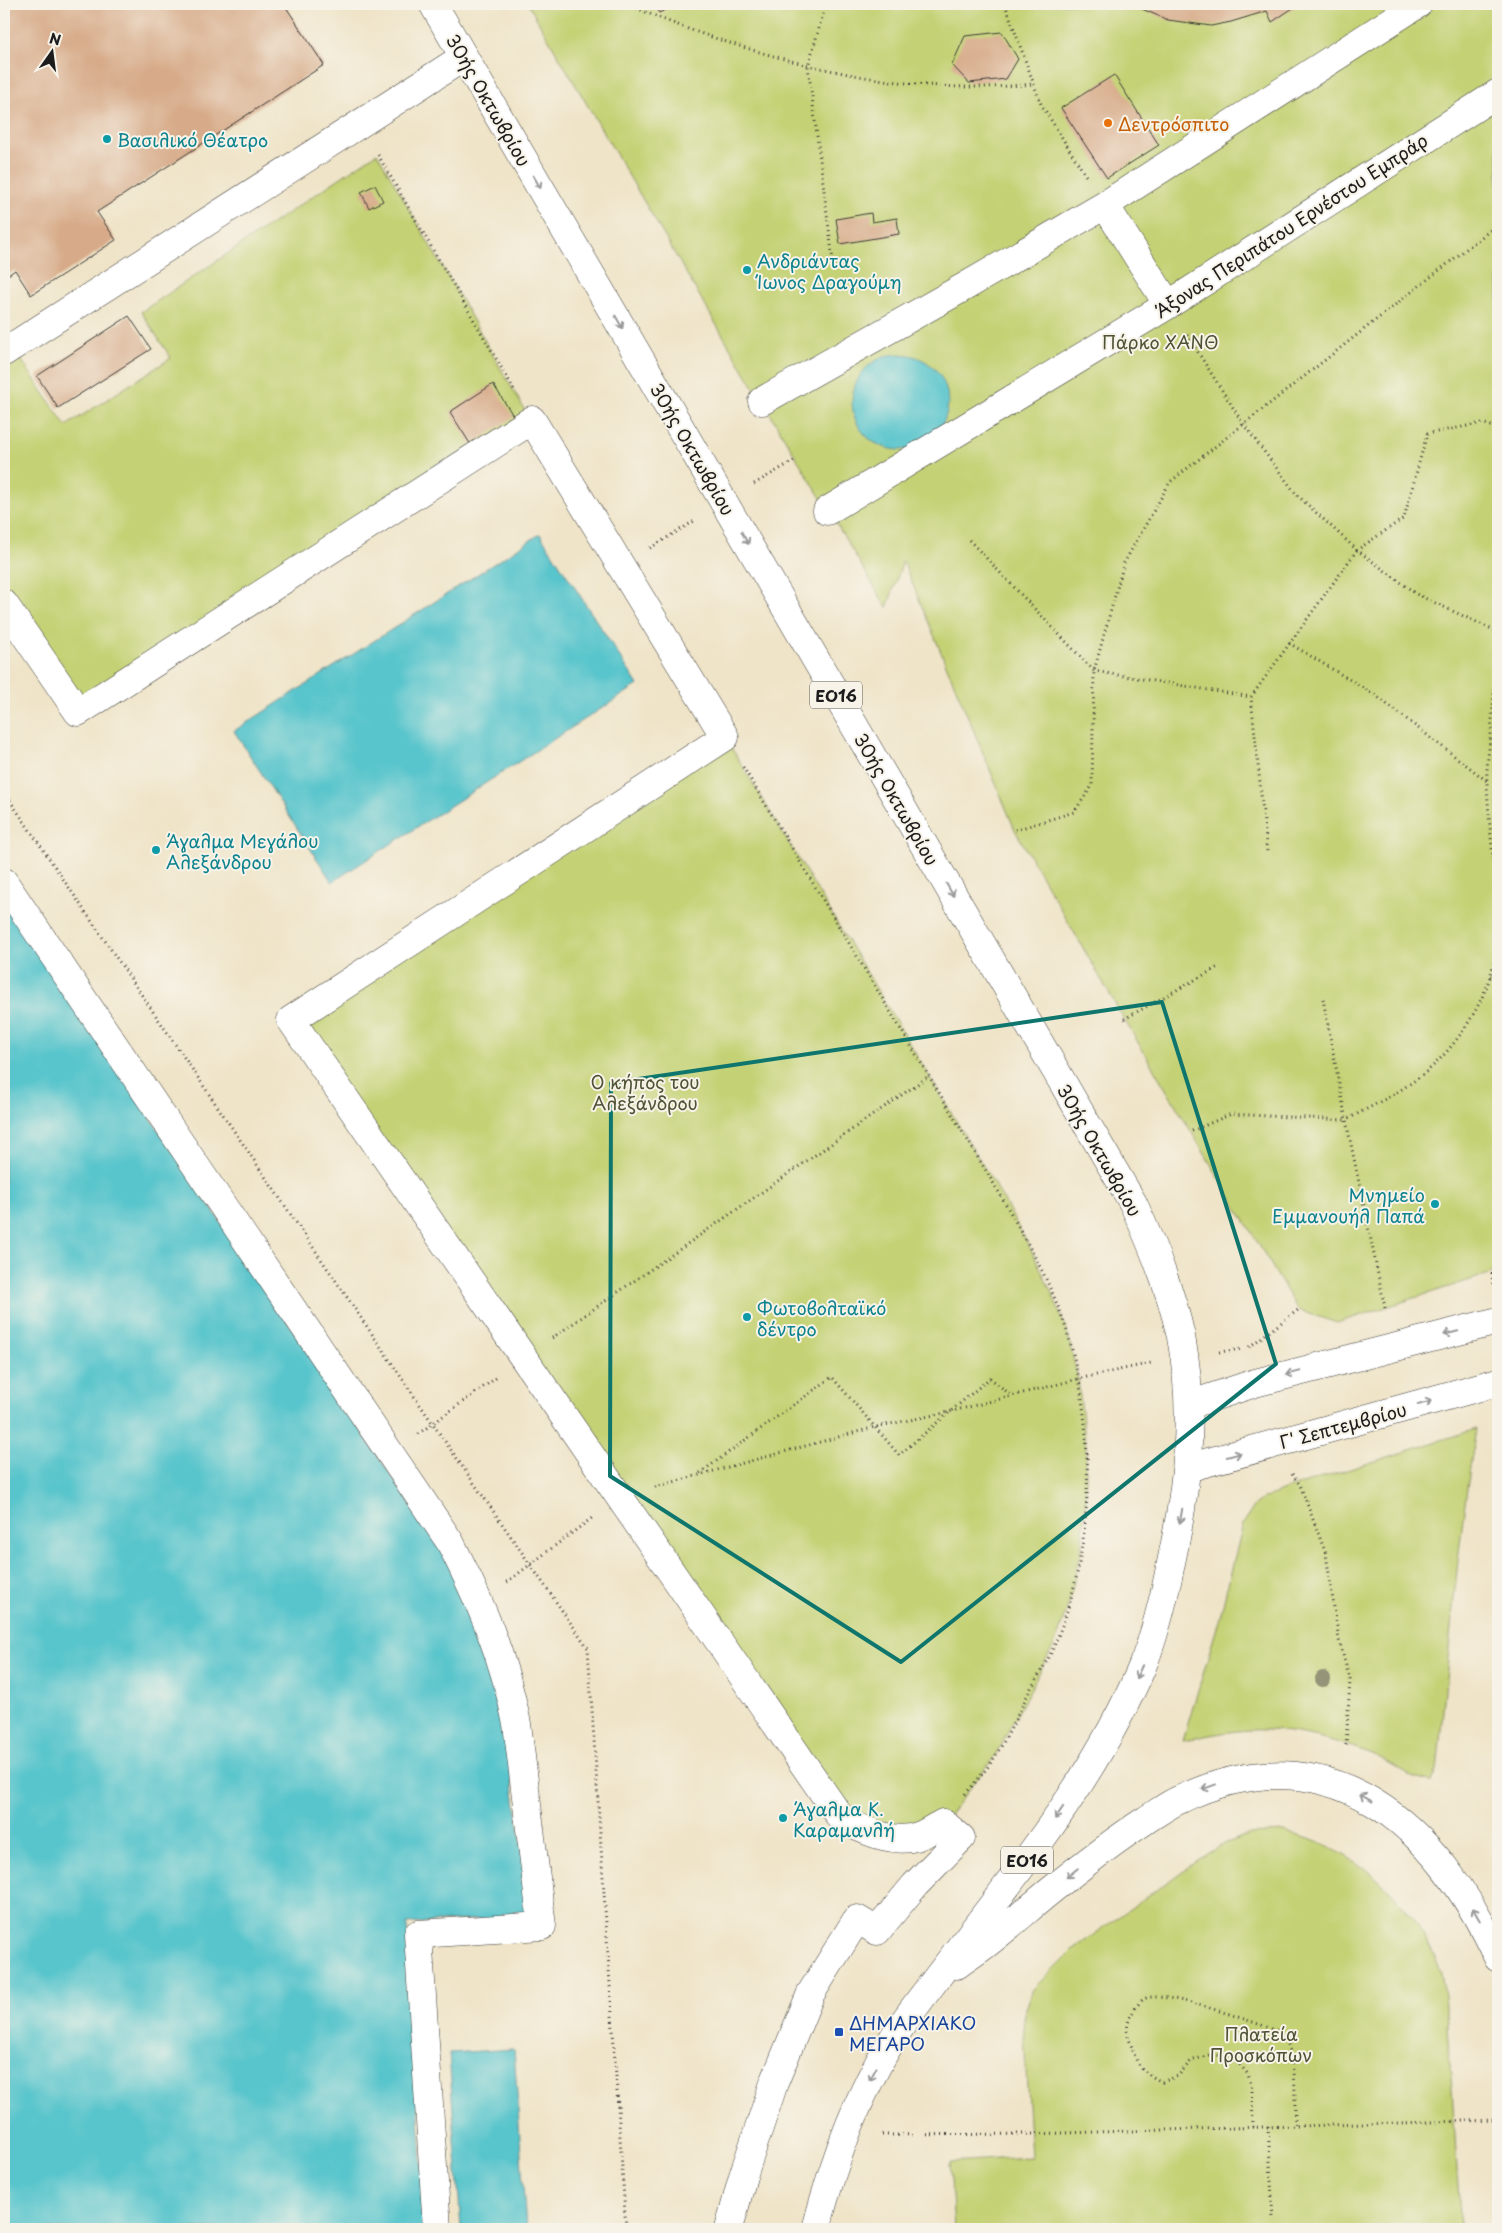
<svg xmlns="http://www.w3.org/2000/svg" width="1502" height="2233" viewBox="0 0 1502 2233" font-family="'Playpen Sans',sans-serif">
	<rect width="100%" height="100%" fill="#f7f3e8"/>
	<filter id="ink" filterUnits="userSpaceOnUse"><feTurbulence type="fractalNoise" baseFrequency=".02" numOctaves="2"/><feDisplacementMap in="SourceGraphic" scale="10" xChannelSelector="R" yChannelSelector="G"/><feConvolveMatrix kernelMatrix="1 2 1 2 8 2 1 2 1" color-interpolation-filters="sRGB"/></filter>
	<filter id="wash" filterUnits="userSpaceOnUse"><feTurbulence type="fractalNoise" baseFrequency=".0096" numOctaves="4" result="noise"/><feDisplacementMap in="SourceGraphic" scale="20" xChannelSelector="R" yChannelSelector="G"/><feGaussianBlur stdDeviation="1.12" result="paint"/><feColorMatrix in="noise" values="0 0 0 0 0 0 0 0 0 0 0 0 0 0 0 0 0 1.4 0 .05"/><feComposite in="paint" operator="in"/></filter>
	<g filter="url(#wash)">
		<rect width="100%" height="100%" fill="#efe4c8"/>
		<path fill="#c4d274" stroke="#707748" d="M 528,4 L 1498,4 L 1498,1268 L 1492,1273 L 1337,1323 L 1298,1310 L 1124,1019 L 1015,830 L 903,561 L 887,608 L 713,319 Z
			M 377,153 L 531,421 L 78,712 L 4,604 L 4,360 L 16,352 L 66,426 L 171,358 L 141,312 Z
			M 725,737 L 1003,1199 L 1036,1259 L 1055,1300 L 1068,1335 L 1078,1379 L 1086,1447 L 1086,1499 L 1082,1545 L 1069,1603 L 1056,1641 L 995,1756 L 943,1823 L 917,1837 L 842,1820 L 291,1020 Z
			M 1476,1429 C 1457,1542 1449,1656 1437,1770 L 1432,1782 C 1415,1782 1391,1762 1374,1755 C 1336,1740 1291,1728 1251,1730 C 1228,1731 1205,1736 1183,1740 L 1220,1617 L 1243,1524 L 1255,1505 L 1263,1499 L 1284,1490 Z
			M 1284,1832 C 1355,1847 1411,1898 1438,1965 C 1447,1988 1446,2016 1448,2040 C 1454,2103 1456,2166 1461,2229 L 954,2229 L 950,2162 L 1031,2157 L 1023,2017 L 1033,1989 L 1071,1951 L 1198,1860 L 1226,1843 L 1250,1834 Z"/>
		<path fill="#58c5cc" stroke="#3a7074" d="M852 402a48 48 0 1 1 96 0a48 48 0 1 1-96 0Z
			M 540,534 L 638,685 L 332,882 L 234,731 Z
			M 4,900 L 448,1560 L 498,1682 L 532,1916 L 407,1924 L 426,2229 L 4,2229 Z
			M 514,2049 L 526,2229 L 461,2229 L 449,2053 Z"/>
		<g id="blocks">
			<path fill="#d7ab89" d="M 4,4 L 284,4 L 324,65 L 97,212 L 116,240 L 31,295 L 15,270 L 4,278 Z
				M 654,4 L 678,4 L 659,13 Z
				M 1130,4 L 1299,4 L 1272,22 L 1267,11 L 1231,22 L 1211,26 L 1168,20 Z
				M 1002,32 L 1018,59 L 1006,79 L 969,83 L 952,65 L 965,36 Z
				M 1114,75 L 1159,145 L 1107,178 L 1061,108 Z
				M 375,185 L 383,201 L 369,208 L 361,192 Z
				M 871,213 L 872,222 L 897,218 L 899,234 L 840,244 L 836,219 Z
				M 129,316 L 151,349 L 58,408 L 37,376 Z
				M 493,384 L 514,417 L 471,445 L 450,412 Z"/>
		</g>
	</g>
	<g filter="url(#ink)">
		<use href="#blocks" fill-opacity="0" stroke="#3c3a36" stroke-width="1"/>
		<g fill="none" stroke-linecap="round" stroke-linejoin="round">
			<g stroke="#3c3a36" stroke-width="29">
				<path id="pedestrian" d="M 1105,205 L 1168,305
					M 4,352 L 464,57
					M 762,401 L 966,286 L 1105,205 L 1418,4
					M 827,511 L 1168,305 L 1498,93
					M 4,604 L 78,712 L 532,420 L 725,737 L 291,1020 L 842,1820 C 865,1830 893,1845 918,1836 C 927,1833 935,1827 943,1823 L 961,1838 L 915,1885 L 877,1931 L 857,1919 L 811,1993 L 774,2083 L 743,2176 L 729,2229
					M 4,882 L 450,1542 C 481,1603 504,1657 517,1724 L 542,1926 L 418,1934 L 437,2229"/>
			</g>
			<g stroke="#3c3a36" stroke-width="29">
				<path id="secondary" d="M 1189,1405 L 1255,1383 L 1498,1321
					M 1187,1468 L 1498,1382"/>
			</g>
			<g stroke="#3c3a36" stroke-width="29">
				<path id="primary" d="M 433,4 L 1133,1203 C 1153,1246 1171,1290 1181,1337 C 1196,1413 1187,1488 1171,1563 C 1164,1598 1156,1633 1142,1667 C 1115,1731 1076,1792 1035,1848 C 1004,1891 971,1933 939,1975 C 923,1996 906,2017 892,2040 C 856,2098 833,2163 816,2229
					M 957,1965 C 966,1958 976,1952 985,1945 C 1007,1928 1027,1910 1049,1892 C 1080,1867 1112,1842 1146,1820 C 1157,1813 1169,1804 1181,1799 C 1331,1728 1438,1826 1498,1958"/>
			</g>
			<path stroke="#3c3a36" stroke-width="3" stroke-dasharray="1 4" stroke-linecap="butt" d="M 627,4 C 669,23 712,38 756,51 C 847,78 939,94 1033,84
				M 826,4 L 808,66 L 834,268
				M 1005,4 L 1041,104 L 1086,176
				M 378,155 L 515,391
				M 1187,335 L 1244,425 L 1297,495 L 1357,550 L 1418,595 L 1498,632
				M 754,484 L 797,459
				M 969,540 L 1094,671 L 1251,697
				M 650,548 L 696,520
				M 1289,643 L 1375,695 L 1487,781
				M 743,767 L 1003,1199 C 1027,1243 1054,1287 1068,1335 C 1096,1430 1095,1549 1056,1641 C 1050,1657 1040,1673 1031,1688 C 1020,1710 1009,1734 996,1755 C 987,1770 974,1783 963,1797
				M 4,792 L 433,1424 L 588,1648 L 626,2229
				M 1015,830 L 1074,812 L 1092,786 L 1094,671 L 1124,563 L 1170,482 L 1498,224
				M 1267,851 L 1251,697 L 1357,550 L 1404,518 L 1427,434 L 1482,423 L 1498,428
				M 1490,976 L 1498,980
				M 1124,1019 L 1220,966
				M 1192,1131 L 1231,1114 L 1346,1120 L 1323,999
				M 1492,1273 L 1493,1287
				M 1385,1308 L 1346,1120 C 1376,1104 1411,1087 1435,1064 C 1465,1035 1492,990 1496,948 C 1500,893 1489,838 1487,783 C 1486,767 1489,750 1491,734 C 1493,702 1496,671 1498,640
				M 552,1338 L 929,1076
				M 1249,1347 L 1298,1310
				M 1219,1352 L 1242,1349
				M 418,1434 L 496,1378
				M 700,1473 L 832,1377 L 899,1455 L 990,1378 L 1012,1396
				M 1292,1474 L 1300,1485 L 1326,1554 L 1339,1640 L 1350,1680 L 1346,1746
				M 655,1487 L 875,1427 L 949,1412 L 1078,1379 L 1151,1363
				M 507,1582 L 592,1518
				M 1268,2126 L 1273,2218
				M 1253,2127 L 1252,2089 L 1248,2074 L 1235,2059 L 1212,2054 L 1191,2061 L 1178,2076 L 1162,2082 C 1137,2069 1138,2065 1129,2039 C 1126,2031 1127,2022 1132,2014 C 1135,2009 1139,2002 1144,1999 C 1163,1988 1258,2024 1281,2032 C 1299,2057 1294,2095 1295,2126
				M 882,2135 L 1030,2134 L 1498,2120"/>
			<use href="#pedestrian" stroke="#fff" stroke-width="28"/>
			<use href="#secondary" stroke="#fff" stroke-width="28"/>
			<use href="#primary" stroke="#fff" stroke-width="28"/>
		</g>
		<circle fill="#969478" cx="1323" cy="1679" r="8"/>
		<defs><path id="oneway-shaft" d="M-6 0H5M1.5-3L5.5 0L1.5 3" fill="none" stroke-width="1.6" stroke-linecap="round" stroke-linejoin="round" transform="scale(1.25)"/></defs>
		<g stroke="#999">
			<use href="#oneway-shaft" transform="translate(537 182) rotate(60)"/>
			<use href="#oneway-shaft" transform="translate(619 322) rotate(60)"/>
			<use href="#oneway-shaft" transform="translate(745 538) rotate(60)"/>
			<use href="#oneway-shaft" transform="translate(950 890) rotate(60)"/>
			<use href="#oneway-shaft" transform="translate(1451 1333) rotate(166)"/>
			<use href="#oneway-shaft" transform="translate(1293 1373) rotate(166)"/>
			<use href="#oneway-shaft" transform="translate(1425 1403) rotate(-15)"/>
			<use href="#oneway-shaft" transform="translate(1234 1455) rotate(-15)"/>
			<use href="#oneway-shaft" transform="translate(1181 1516) rotate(100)"/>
			<use href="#oneway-shaft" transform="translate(1139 1672) rotate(115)"/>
			<use href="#oneway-shaft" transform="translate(1209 1787) rotate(160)"/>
			<use href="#oneway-shaft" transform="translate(1366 1798) rotate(-151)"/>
			<use href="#oneway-shaft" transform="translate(1059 1813) rotate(124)"/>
			<use href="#oneway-shaft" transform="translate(1072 1873) rotate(141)"/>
			<use href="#oneway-shaft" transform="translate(1476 1914) rotate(-120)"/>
			<use href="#oneway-shaft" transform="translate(873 2074) rotate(118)"/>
		</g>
	</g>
	<path fill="none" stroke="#0f766e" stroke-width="4" stroke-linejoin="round" d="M 1162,1002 L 1276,1364 L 901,1662 L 610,1476 L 611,1083 Z"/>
	<circle fill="#e8710a" stroke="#f7f3e8" stroke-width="2" cx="1108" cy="123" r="5"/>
	<g fill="#0f9aa8" stroke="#f7f3e8" stroke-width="2">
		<circle cx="107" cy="139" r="5"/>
		<circle cx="747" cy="270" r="5"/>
		<circle cx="156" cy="850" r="5"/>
		<circle cx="1435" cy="1204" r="5"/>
		<circle cx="747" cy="1317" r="5"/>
		<circle cx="783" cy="1818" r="5"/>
	</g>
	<rect fill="#1a4fb4" stroke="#f7f3e8" stroke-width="2" x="834" y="2027" width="10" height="10" rx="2.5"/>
	<g text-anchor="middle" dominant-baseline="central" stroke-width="4" stroke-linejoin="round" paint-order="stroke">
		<g fill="#f7f3e8" stroke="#5e5c59" stroke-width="1">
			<rect x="810" y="681.5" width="52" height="27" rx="4"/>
			<rect x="1001" y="1846.5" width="52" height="27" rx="4"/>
		</g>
		<g font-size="16" font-weight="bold" fill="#1c1c1c">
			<text x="836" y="695">ΕΟ16</text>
			<text x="1027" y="1860">ΕΟ16</text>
		</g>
		<g font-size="18" fill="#1c1c1c" stroke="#f7f3e8">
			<text transform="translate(489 100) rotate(60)">30ής Οκτωβρίου</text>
			<text transform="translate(1291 225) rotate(-33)">Άξονας Περιπάτου Ερνέστου Εμπράρ</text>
			<text transform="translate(693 449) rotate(60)">30ής Οκτωβρίου</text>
			<text transform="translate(897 799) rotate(60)">30ής Οκτωβρίου</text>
			<text transform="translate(1100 1150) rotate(60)">30ής Οκτωβρίου</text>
			<text transform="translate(1343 1425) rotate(-15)">Γ' Σεπτεμβρίου</text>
		</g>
		<g font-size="18" fill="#c56008" stroke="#f7f3e8" text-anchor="start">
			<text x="1118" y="123">Δεντρόσπιτο</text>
		</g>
		<g font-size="18" fill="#0d838f" stroke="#f7f3e8" text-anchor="start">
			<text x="117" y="139">Βασιλικό Θέατρο</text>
			<text x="757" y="260">Ανδριάντας<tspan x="757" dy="21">Ίωνος Δραγούμη</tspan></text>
			<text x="166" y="840">Άγαλμα Μεγάλου<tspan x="166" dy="21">Αλεξάνδρου</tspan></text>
			<text x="1425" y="1194" text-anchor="end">Μνημείο<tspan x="1425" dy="21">Εμμανουήλ Παπά</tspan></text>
			<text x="757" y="1307">Φωτοβολταϊκό<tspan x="757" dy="21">δέντρο</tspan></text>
			<text x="793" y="1808">Άγαλμα Κ.<tspan x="793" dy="21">Καραμανλή</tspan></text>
		</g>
		<g font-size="18" fill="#4e5336" stroke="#f7f3e8">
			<text x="1160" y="341">Πάρκο ΧΑΝΘ</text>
			<text x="645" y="1081">Ο κήπος του<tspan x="645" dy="21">Αλεξάνδρου</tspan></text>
			<text x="1261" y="2033">Πλατεία<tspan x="1261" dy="21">Προσκόπων</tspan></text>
		</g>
		<g font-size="18" fill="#164399" stroke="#f7f3e8" text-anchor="start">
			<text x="849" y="2022">ΔΗΜΑΡΧΙΑΚΟ<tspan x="849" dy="21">ΜΕΓΑΡΟ</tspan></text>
		</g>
	</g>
	<rect width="1502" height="2233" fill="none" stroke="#f7f3e8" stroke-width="20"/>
	<g transform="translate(52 52) rotate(14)" stroke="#f7f3e8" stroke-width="4" paint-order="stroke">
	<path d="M0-4L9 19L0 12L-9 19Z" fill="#1c1c1c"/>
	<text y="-8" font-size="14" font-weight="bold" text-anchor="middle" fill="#1c1c1c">N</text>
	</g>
</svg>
